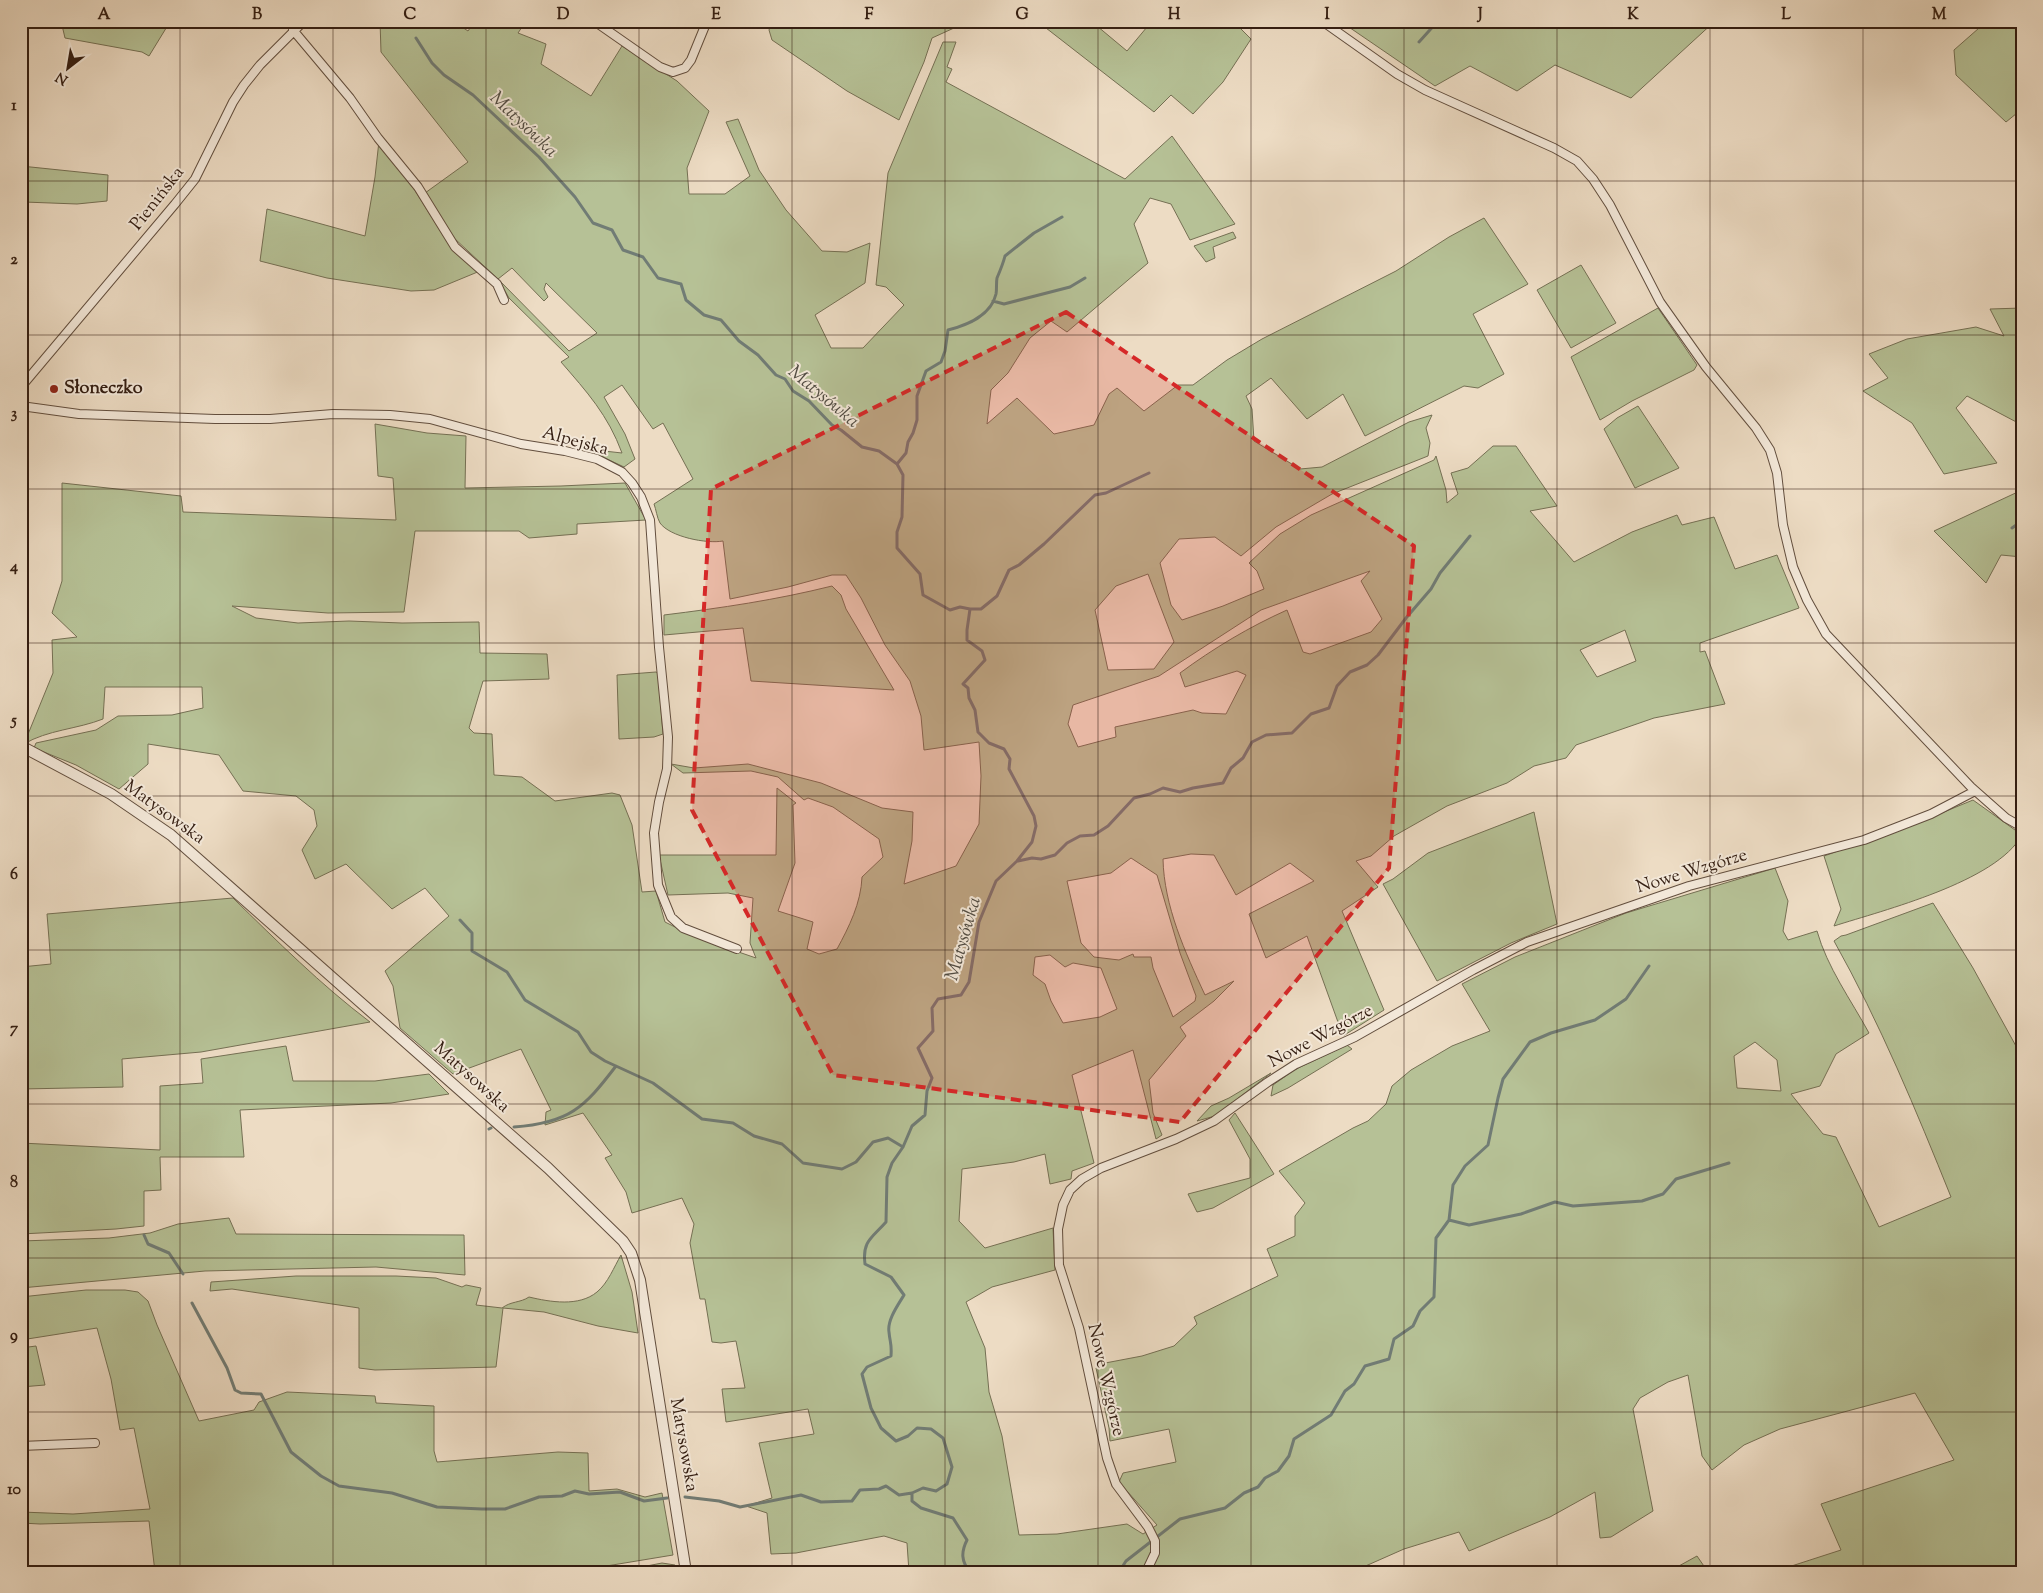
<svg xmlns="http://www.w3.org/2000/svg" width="2043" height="1593" viewBox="0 0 2043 1593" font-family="'Sorts Mill Goudy',serif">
	<rect width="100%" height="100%" fill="#eddcc4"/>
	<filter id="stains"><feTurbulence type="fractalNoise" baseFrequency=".004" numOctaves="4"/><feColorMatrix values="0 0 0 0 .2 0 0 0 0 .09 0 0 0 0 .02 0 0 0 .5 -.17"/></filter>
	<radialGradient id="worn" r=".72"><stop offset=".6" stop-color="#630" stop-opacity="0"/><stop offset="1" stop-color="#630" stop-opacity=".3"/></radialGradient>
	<path fill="#b6c196" stroke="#757054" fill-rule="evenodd" d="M 61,21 L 166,21 L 168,25 L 149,56 L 142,52 L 65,38 Z
		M 380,21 L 453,21 L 468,31 L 475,21 L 526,21 L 518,33 L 546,44 L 541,64 L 591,96 L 622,46 L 677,81 L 709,111 L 687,168 L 689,194 L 725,194 L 750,176 L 726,122 L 738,119 L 759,170 L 786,210 L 822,251 L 847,252 L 870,243 L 865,283 L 815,315 L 831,348 L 863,348 L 904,305 L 886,287 L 876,285 L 888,173 L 943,42 L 956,42 L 947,67 L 952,69 L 946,82 L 1125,179 L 1172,136 L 1235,224 L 1190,240 L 1171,204 L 1150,198 L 1134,224 L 1148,263 L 1067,332 L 1051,321 L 1030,338 L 1008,373 L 991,390 L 987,424 L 1017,398 L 1054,434 L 1094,425 L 1109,394 L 1117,388 L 1144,411 L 1178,385 L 1193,385 L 1227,360 L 1262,339 L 1396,271 L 1449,237 L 1484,218 L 1528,284 L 1473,314 L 1504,374 L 1478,388 L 1464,386 L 1365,436 L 1343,394 L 1307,419 L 1271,378 L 1246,396 L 1252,409 L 1254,441 L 1300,469 L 1322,467 L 1409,422 L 1432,415 L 1426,428 L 1430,443 L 1428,456 L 1332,494 L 1276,527 L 1241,556 L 1215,537 L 1179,539 L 1160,563 L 1171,605 L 1182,620 L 1223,606 L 1264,589 L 1257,571 L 1249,563 L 1280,534 L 1311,515 L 1434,460 L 1436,456 L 1446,490 L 1447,503 L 1458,494 L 1451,473 L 1468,468 L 1493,446 L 1516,446 L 1557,506 L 1530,511 L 1574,562 L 1632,532 L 1677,515 L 1682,525 L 1714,517 L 1735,569 L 1777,555 L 1799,608 L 1700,643 L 1700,652 L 1705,651 L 1725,704 L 1654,718 L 1576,745 L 1566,758 L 1534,766 L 1507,783 L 1447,806 L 1394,836 L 1371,856 L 1356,861 L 1378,887 L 1342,911 L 1384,1010 L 1343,1036 L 1307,936 L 1266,958 L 1249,914 L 1314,881 L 1290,863 L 1236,895 L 1214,855 L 1191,854 L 1163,859 C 1164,906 1185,952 1205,995 L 1234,981 L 1214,1001 L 1180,1027 L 1186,1036 L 1149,1080 L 1153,1113 L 1162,1135 L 1156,1139 L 1133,1050 L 1072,1075 L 1094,1163 L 1072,1171 L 1071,1179 L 1050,1184 L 1045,1154 L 1014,1162 L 962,1169 L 959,1221 L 985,1248 L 1053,1228 L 1055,1270 L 992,1287 L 966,1302 L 985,1348 L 989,1392 L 1002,1436 L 1019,1535 L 1057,1534 L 1127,1524 L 1143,1534 L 1157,1525 L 1119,1482 L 1123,1473 L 1176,1462 L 1169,1429 L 1110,1441 L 1109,1428 L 1096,1368 L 1100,1364 L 1142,1356 L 1174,1346 L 1197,1324 L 1194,1317 L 1278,1276 L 1267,1249 L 1295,1236 L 1295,1216 L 1305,1203 L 1279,1171 L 1353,1128 L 1368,1121 L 1386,1104 L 1392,1086 L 1411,1070 L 1452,1046 L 1490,1031 L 1462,984 L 1515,957 L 1626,913 L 1775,868 L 1788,901 L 1783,931 L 1788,940 L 1817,931 C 1827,967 1851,1000 1869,1033 L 1836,1054 L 1820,1086 L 1791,1094 L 1823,1134 L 1836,1137 L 1879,1227 L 1951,1197 C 1916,1110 1880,1023 1834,941 L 1841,936 L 1846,935 L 1933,903 L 1973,968 L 2022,1057 L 2022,1572 L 1773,1572 L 1841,1550 L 1821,1504 L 1954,1460 L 1915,1393 L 1780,1429 L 1744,1445 L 1712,1470 L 1702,1456 L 1688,1375 L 1668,1382 L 1640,1398 L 1633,1409 L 1653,1511 L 1611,1537 L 1600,1538 L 1595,1492 L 1550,1517 L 1469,1551 L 1459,1532 L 1404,1549 L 1352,1572 L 909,1572 L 907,1543 L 884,1536 L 796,1553 L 771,1554 L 767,1513 L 746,1506 L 772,1498 L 759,1443 L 814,1434 L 808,1409 L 726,1422 L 722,1389 L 745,1388 L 736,1341 L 721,1343 L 712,1342 L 705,1299 L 700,1299 L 690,1243 L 694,1224 L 682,1198 L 632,1213 L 626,1192 L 605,1158 L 612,1155 L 583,1113 L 545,1125 L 546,1112 L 551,1110 L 521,1049 L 453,1074 L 400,1028 L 393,986 L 385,971 L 449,916 L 425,888 L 392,909 L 346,864 L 315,879 L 302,850 L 317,826 L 314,810 L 296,796 L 243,791 L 219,755 L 148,744 L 148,764 L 119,789 L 76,765 L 34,748 L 36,743 L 96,730 L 118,716 L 172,715 L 203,708 L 202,687 L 105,687 L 103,719 C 78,729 47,730 24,744 L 53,673 L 52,640 L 77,637 L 52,613 L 62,581 L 62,483 L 181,496 L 183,512 L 396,520 L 393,478 L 378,476 L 375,424 L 427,433 L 466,436 L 465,488 L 561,486 L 625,483 L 646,520 L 577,524 L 577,534 L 529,538 L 519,531 L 415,531 L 404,612 L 328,613 L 232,606 L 256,618 L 298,623 L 349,621 L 402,623 L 479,622 L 480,653 L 547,654 L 549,679 L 483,681 L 469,728 L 474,733 L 492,734 L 494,775 L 522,777 L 555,801 L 612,793 L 620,795 L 632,825 L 642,892 L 656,891 L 665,922 L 695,937 L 756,958 L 750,943 L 753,898 L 728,893 L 668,895 L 659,855 L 776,855 L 777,788 L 796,803 L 793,805 L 795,863 L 778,911 L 813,922 L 807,949 L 819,954 L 837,949 C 849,927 861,903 862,877 L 883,857 L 879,839 L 833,807 L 808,798 L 804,800 L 778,777 L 751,771 L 683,773 L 671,764 L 694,768 L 748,764 L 821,783 L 882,808 L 913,812 L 912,841 L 904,884 L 956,866 L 979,824 L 981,776 L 979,742 L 924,750 L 921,716 L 910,681 L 885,645 L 861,598 L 846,575 L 832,575 L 788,587 L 730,599 L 723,541 C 707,544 670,537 660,523 C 657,518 656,509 654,504 L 693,479 L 663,423 L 653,429 L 622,385 L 604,397 L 625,434 L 635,459 L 624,467 L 586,449 L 622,453 C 608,415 587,392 561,362 L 569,357 L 509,298 L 498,279 L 454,238 L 425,193 L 468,162 L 381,52 ZM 512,268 L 544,301 L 548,297 L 544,289 L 546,283 L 597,333 L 569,351 L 498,279 ZM 1370,571 L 1361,581 L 1382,619 L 1371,632 L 1310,654 L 1303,652 L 1287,610 C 1249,627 1214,648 1180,673 L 1185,687 L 1237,671 L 1246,675 L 1226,714 L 1202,713 L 1193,710 L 1115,727 L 1116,737 L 1078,747 L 1068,724 L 1073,705 L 1159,676 L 1261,610 ZM 1148,574 L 1174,642 L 1154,669 L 1108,670 L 1095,610 L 1116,586 ZM 1625,630 L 1636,661 L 1597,677 L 1580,650 ZM 1131,858 L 1157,875 L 1180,953 L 1196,996 L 1195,1001 L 1173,1017 L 1153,968 L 1151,957 L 1134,957 L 1133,954 L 1119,960 L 1094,957 L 1081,943 L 1067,881 L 1111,873 ZM 1050,955 L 1065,967 L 1073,963 L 1101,968 L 1117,1009 L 1100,1017 L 1063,1023 L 1051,1001 L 1045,984 L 1033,975 L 1035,957 ZM 1755,1042 L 1777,1060 L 1781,1091 L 1737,1088 L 1734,1056 Z
		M 772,21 L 956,21 L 954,28 L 932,38 L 924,62 L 899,120 L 847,91 L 772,40 L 769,30 Z
		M 1037,21 L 1091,21 L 1127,51 L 1152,21 L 1233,21 L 1251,39 L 1223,82 L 1193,114 L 1171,95 L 1154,112 Z
		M 1340,21 L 1715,21 L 1631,98 L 1555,65 L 1517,91 L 1470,66 L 1435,86 Z
		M 1987,21 L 2022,21 L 2022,109 L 2006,122 L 1956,75 L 1954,50 Z
		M 379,141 L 414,189 L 453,251 L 480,271 L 434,290 L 411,291 L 327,278 L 260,261 L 267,209 L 365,236 L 375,177 Z
		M 21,166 L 108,175 L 107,201 L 77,204 L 24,202 L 26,288 L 21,287 Z
		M 1233,232 L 1236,238 L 1213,247 L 1215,258 L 1206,262 L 1194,246 Z
		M 1581,265 L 1616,323 L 1571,348 L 1537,290 Z
		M 1658,308 L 1697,365 L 1694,370 L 1632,401 L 1600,420 L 1571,357 Z
		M 2022,308 L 2022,425 L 1967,396 L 1956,408 L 1997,463 L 1944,474 L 1912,423 L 1863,391 L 1888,378 L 1869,354 L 1907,339 L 1976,327 L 2004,336 L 1990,309 Z
		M 1638,406 L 1679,468 L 1635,488 L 1604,429 L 1617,418 Z
		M 2022,490 L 2022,557 L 2001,555 L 1986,583 L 1934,531 Z
		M 832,586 L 841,595 L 846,609 L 894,690 L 751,681 L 743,628 L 664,635 L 664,615 C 721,608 776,600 832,586 Z
		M 656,672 L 658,673 L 663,734 L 654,737 L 619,739 L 617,675 Z
		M 1973,800 L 2022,835 C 1996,882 1884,910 1834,926 L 1841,909 L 1824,856 L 1922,821 Z
		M 1534,812 L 1557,924 L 1511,943 L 1437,981 L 1383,884 L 1393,879 L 1428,853 Z
		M 233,898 C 277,941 321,985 370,1022 L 201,1052 L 122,1059 L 123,1087 L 21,1089 L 21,967 L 51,964 L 47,914 Z
		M 1347,1045 L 1352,1049 L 1288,1088 L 1271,1096 L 1273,1085 L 1294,1070 Z
		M 286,1046 L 293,1081 L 375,1081 L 429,1074 L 449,1094 L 391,1103 L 240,1110 L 244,1157 L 160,1157 L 161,1190 L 144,1191 L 144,1226 L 116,1229 L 21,1234 L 21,1143 L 160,1150 L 160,1086 L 203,1083 L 201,1059 Z
		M 1271,1073 L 1215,1116 L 1197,1121 L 1211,1106 L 1229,1098 Z
		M 1235,1113 L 1274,1174 L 1213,1208 L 1197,1212 L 1188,1194 L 1250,1178 L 1250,1159 L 1229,1120 Z
		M 229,1218 L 236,1234 L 464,1235 L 465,1275 L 376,1267 L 205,1271 L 21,1288 L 21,1241 L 109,1238 L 150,1233 L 178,1224 Z
		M 621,1255 L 632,1292 L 638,1333 L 598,1326 L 544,1312 L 503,1308 L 496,1367 L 375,1370 L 359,1368 L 359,1308 L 232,1289 L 210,1291 L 211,1282 L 296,1276 L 396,1276 L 436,1278 L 462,1287 L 466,1285 L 481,1288 L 476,1305 L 502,1308 C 511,1301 520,1303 529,1297 C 550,1302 579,1307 597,1292 C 608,1283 614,1267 621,1255 Z
		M 86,1290 L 125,1290 L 138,1292 L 148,1301 L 157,1325 L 199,1421 L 254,1410 L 259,1402 L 287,1392 L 375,1396 L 376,1403 L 434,1406 L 434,1451 L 437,1462 L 558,1452 L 588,1453 L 589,1491 L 617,1489 L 645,1497 L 662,1493 L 673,1555 L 570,1572 L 485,1572 L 410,1567 L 274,1572 L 155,1572 L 149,1521 L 40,1524 L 21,1523 L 21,1512 L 73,1514 L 150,1509 L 134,1428 L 120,1430 L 111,1379 L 97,1328 L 21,1340 L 21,1297 Z
		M 36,1346 L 45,1385 L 21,1387 L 21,1348 Z
		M 1697,1556 L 1708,1572 L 1668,1572 Z
		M 662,1563 L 675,1565 L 676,1572 L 616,1572 Z"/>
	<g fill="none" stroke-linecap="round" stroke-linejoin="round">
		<path stroke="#717c75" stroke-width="3" d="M 416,38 L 432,63 L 444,75 L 473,95 L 539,157 L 575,197 L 593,223 L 612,230 L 623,250 L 643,257 L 658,278 L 681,284 L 686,300 L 704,315 L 721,320 L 739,341 L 758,355 L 776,375 L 785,379 L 793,391 L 809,401 L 832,425 L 841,430 L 862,447 L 879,451 L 897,464 L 903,475 L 902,517 L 897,532 L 897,548 L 920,574 L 923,595 L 950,610 L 960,607 L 970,609 L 967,630 L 967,640 L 982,651 L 985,660 L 963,684 L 968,688 L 969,698 L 975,710 L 978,732 L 989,743 L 1004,749 L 1010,759 L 1009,769 L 1034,816 L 1036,826 L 1032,842 L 1017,861 L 996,881 L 979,922 L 969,982 L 961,995 L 938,999 L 932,1008 L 933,1031 L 918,1048 L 932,1078 L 927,1091 L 925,1115 L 912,1126 L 903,1147 L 892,1163 L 887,1177 L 886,1222 C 872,1238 862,1241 865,1264 L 891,1277 L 904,1295 C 898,1305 887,1320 889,1332 C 890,1343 892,1344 891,1356 L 867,1367 L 862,1374 L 871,1408 L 881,1428 L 896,1441 L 908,1436 L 917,1428 L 931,1429 L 943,1438 L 952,1467 L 947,1484 L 936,1491 L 923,1488 L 912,1493 L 912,1501 L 921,1508 L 953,1518 L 967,1540 C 961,1552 961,1561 970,1572
			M 1419,42 L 1438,21
			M 993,301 L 1004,304 L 1070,287 L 1085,278
			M 897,464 L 906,453 L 908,442 L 913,433 L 917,420 L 917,396 L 926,371 L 941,362 L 945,351 L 948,330 C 967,325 991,316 996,294 C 997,289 996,283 997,278 C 1000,271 1003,264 1005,256 L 1034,233 L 1062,217
			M 2012,528 L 2022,521
			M 970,609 L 981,609 L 997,596 L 1009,570 L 1019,565 L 1044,544 L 1095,495 L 1106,493 L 1149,473
			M 1018,861 L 1032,858 L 1041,859 L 1055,855 L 1067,843 L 1080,836 L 1094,835 L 1108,826 L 1134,798 L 1150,794 L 1163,788 L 1180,792 L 1193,788 L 1223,783 L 1231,768 L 1243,758 L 1252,742 L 1266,735 L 1292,733 L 1311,714 L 1329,708 L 1337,686 L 1350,672 L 1367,665 L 1378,655 L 1406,618 L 1431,589 L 1440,573 L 1470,536
			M 460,920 L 472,933 L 472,951 L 507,972 L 525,1000 L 578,1032 L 591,1052 L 605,1061 L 653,1083 L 702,1119 L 733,1123 L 754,1136 L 782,1144 L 803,1163 L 842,1169 L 856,1162 L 873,1142 L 888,1138 L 903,1147
			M 514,1127 C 569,1123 584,1108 616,1066
			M 489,1129 L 491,1128
			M 1449,1220 L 1469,1225 L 1521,1214 L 1555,1202 L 1573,1206 L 1642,1201 L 1663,1194 L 1676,1179 L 1729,1163
			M 144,1235 L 148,1244 L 169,1253 L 183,1274
			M 192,1303 L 227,1368 L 235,1390 L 241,1393 L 261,1394 L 291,1452 L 321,1476 L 339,1486 L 392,1493 L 437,1507 L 482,1509 L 505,1509 L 539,1497 L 562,1496 L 575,1491 L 589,1494 L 620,1492 L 644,1501 L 667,1498
			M 685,1497 L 719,1501 L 740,1507 L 801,1495 L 821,1502 L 852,1501 L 860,1490 L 879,1489 L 886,1486 L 899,1495 L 912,1493
			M 1119,1572 L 1126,1561 L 1180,1519 L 1225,1508 L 1244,1493 L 1258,1487 L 1265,1478 L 1278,1471 L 1289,1456 L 1294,1439 L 1331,1415 L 1345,1391 L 1354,1384 L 1365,1366 L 1389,1359 L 1394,1339 L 1413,1326 L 1420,1311 L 1434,1297 L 1436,1238 L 1449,1220 L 1453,1185 L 1465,1166 L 1488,1145 L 1498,1098 L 1503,1079 L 1530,1042 L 1551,1033 L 1595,1020 L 1626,999 L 1649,966"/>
		<g stroke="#624e3e" stroke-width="10">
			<path id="minor" d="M 594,21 L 660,67 L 673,72 L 685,68 L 691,60 L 707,21
				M 1322,21 L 1397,74 L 1425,90 L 1554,148 L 1577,161 L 1593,179 L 1610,205 L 1660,302 L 1706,367 L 1756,428 L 1770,450 L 1777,473 L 1783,525 L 1793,567 L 1807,600 L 1826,634 L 1971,787 L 2006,818 L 2022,827
				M 293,30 L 350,98 L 378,138 L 418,187 L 455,247 L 497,284 L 504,300
				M 21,387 L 175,204 L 195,179 L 233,102 L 244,85 L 260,65 L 304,21
				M 21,406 L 79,414 L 215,419 L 270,419 L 333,414 L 390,415 L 430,419 L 521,444 L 565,451 L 597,459 L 622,472 L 632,483 L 641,497 L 650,520 L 659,647 L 668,737 L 667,769 L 659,802 L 654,833 L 658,885 L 671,917 L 683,928 L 737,949
				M 21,1446 L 95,1443
				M 1146,1572 L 1155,1553 L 1155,1541 L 1148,1527 L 1116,1484 L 1107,1458 L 1079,1328 L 1059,1265 L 1058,1229 L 1063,1205 L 1070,1190 L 1082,1179 L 1101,1168 L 1176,1139 L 1214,1121 L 1268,1082 L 1296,1064 L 1355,1037 L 1473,970 L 1527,942 L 1689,886 L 1864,840 L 1931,814 L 1975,791"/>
		</g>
		<g stroke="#624e3e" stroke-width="12">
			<path id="tertiary" d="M 21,746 L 111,794 L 171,835 L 548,1168 L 623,1241 L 631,1253 L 640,1280 L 686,1572"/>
		</g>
		<use href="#minor" stroke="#f3e8d9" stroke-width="8"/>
		<use href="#tertiary" stroke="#f3e8d9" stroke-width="10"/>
	</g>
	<path fill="#d62828" fill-opacity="0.2" stroke="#d62828" stroke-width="4" stroke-dasharray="10 6" stroke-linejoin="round" d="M 1066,312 L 1414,546 L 1389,868 L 1180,1122 L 833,1075 L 692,810 L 711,489 Z"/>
	<path fill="none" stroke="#341e12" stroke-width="1" stroke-opacity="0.55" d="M 180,21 L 180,1572M 333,21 L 333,1572M 486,21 L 486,1572M 639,21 L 639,1572M 792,21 L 792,1572M 945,21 L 945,1572M 1098,21 L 1098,1572M 1251,21 L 1251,1572M 1404,21 L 1404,1572M 1557,21 L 1557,1572M 1710,21 L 1710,1572M 1863,21 L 1863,1572M 21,181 L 2022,181M 21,335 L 2022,335M 21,489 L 2022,489M 21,643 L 2022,643M 21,796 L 2022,796M 21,950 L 2022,950M 21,1104 L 2022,1104M 21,1258 L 2022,1258M 21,1412 L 2022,1412"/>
	<circle fill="#8f2418" stroke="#f3e8d9" stroke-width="2" cx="54" cy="389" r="5"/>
	<g text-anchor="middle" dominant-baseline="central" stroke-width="4" stroke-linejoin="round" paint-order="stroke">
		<g font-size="18" fill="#341e12" stroke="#f3e8d9">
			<text transform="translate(158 199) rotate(-52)">Pienińska</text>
			<text transform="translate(575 442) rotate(15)">Alpejska</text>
			<text transform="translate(164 813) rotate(36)">Matysowska</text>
			<text transform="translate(1692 872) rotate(-17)">Nowe Wzgórze</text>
			<text transform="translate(1321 1037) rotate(-28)">Nowe Wzgórze</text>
			<text transform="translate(471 1078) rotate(42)">Matysowska</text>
			<text transform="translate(1105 1380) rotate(77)">Nowe Wzgórze</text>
			<text transform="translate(683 1445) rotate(80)">Matysowska</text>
		</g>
		<g font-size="18" font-weight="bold" fill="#341e12" stroke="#f3e8d9" text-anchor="start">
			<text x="64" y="389">Słoneczko</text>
		</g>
		<g font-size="19" font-style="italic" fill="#524d44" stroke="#f3e8d9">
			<text transform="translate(523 125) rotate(44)">Matysówka</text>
			<text transform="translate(823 397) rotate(40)">Matysówka</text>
			<text transform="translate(964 939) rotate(-74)">Matysówka</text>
		</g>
	</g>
	<rect width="2043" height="1593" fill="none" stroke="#eddcc4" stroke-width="55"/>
	<g transform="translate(68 68) rotate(211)" stroke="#f3e8d9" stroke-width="4" paint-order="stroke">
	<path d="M0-4L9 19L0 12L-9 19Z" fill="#341e12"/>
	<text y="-8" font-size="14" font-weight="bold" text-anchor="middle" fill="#341e12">N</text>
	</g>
	<rect x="28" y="28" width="1988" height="1538" fill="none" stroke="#341e12" stroke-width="2"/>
	<g font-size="16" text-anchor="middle" font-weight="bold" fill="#341e12">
		<text x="104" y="19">A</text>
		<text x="257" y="19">B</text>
		<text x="410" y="19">C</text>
		<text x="563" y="19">D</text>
		<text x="716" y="19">E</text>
		<text x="869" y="19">F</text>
		<text x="1022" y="19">G</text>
		<text x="1174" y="19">H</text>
		<text x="1327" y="19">I</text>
		<text x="1480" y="19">J</text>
		<text x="1633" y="19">K</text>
		<text x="1786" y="19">L</text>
		<text x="1939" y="19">M</text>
		<text x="14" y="110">1</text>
		<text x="14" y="264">2</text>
		<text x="14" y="418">3</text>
		<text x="14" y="571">4</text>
		<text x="14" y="725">5</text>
		<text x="14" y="879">6</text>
		<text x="14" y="1033">7</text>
		<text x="14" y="1187">8</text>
		<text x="14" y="1340">9</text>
		<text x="14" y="1494">10</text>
	</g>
	<rect width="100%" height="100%" filter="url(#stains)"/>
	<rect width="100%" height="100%" fill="url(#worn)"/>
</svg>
